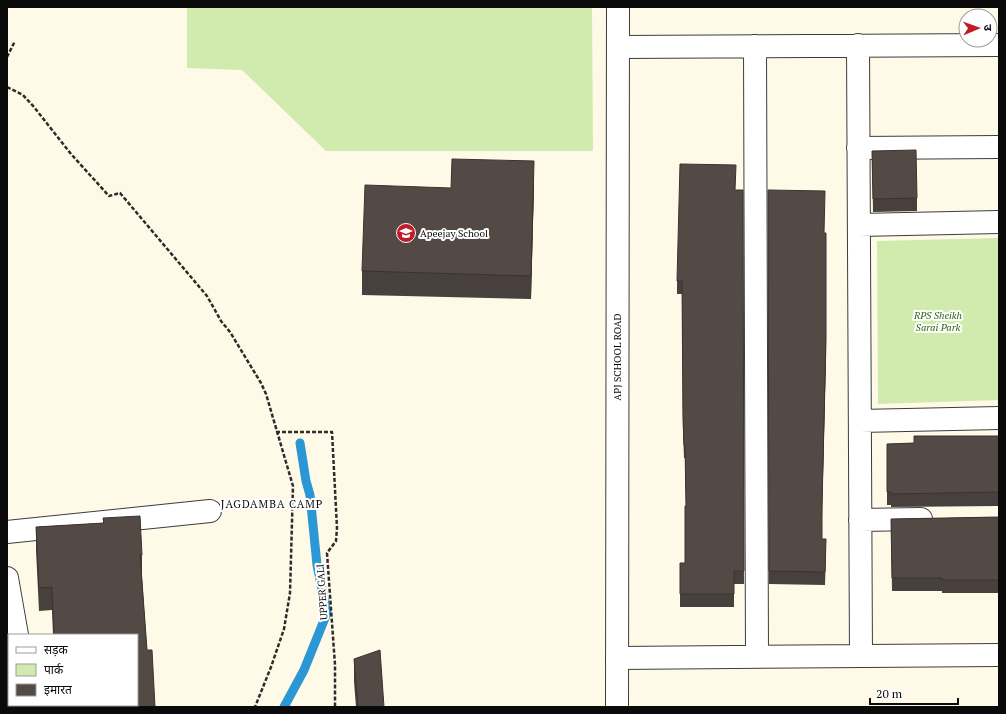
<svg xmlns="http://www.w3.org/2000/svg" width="1006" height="714" viewBox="0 0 1006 714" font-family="'PT Serif','Noto Sans Devanagari',serif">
	<rect width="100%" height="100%" fill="#fff9e7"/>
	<path fill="#d1ebaf" d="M 187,7 L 592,7 L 593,151 L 326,151 L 242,70 L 187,68 Z
		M 999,238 L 999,400 L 878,404 L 877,241 Z"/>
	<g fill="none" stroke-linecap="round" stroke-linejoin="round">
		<path stroke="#2b98d5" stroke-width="9" d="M 284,707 L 304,670 L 327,613 L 317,565 L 310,495 L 306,481 L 300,443"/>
		<g stroke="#3d3d3d" stroke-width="24">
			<path id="minor" d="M 858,45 L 861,656
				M 755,46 L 757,657
				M 618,47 L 999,45
				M 858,148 L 999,147
				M 859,225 L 999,222
				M 860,421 L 999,418
				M 860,520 L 921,519
				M 7,532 L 210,511
				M 7,578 L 17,635
				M 617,658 L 999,655
				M 29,705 L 29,707"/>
		</g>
		<g stroke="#3d3d3d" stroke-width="24">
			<path id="tertiary" d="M 617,707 L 618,7"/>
		</g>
		<path stroke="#2c2c2c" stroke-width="2.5" stroke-dasharray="4 2" stroke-linecap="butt" d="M 7,57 L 15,41
			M 7,87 L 23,95 L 34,107 L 71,154 L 109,196 L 120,193 L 207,296 L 221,321 L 230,332 L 261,383 L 266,394 L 293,486 L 290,593 L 284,629 L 271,667 L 255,707
			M 276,432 L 332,432 L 337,528 L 336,541 L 327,553 L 335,665 L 335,707"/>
		<use href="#minor" stroke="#fff" stroke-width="22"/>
		<use href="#tertiary" stroke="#fff" stroke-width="22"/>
	</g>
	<path fill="#47403c" d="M 872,151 L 917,198 L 917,211 L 873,212 Z
		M 534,184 L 531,299 L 362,295 L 362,271 L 451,188 Z
		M 736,190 L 743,190 L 744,584 L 734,584 L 734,607 L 680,607 L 680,563 L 685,563 L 686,506 L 685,458 L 684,458 L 683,431 L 682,294 L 677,294 L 677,281 Z
		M 768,190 L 824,233 L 826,352 L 822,517 L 822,539 L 826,552 L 825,585 L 769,584 Z
		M 999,436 L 999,506 L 891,507 L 891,505 L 887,505 L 887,444 L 914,443 Z
		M 999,517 L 999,593 L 942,593 L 942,591 L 892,591 L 891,519 Z
		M 103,518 L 142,555 L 142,577 L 147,650 L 155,707 L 72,707 L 72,705 L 137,705 L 137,635 L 53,635 L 52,610 L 39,611 L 36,550 L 36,527 L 103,523 Z
		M 354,659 L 384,707 L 356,707 L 354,682 Z"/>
	<path fill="#3a3431" d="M 534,161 L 534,184 L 531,299 L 531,276 Z
		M 826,233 L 826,352 L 822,518 Z"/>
	<path fill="#534a46" stroke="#3a3431" d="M 916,150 L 917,198 L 873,199 L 872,151 Z
		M 452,159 L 534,161 L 531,276 L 362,271 L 365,185 L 451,188 Z
		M 680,164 L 736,165 L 735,190 L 743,190 L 744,571 L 734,571 L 734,594 L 680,594 L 680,563 L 685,563 L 685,506 L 686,506 L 685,445 L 684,445 L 683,418 L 682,281 L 677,281 Z
		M 768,190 L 825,191 L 824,233 L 826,233 L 826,339 L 822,504 L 822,539 L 826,539 L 825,572 L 769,571 Z
		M 914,436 L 999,436 L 999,492 L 891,494 L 891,492 L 887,492 L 887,444 L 914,443 Z
		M 140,516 L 142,555 L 140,555 L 147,650 L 152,650 L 155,707 L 74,707 L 74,705 L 137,705 L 137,635 L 54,635 L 52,587 L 39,588 L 36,527 L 104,523 L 103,518 Z
		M 999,517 L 999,580 L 942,580 L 942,578 L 892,578 L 891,519 Z
		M 380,650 L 384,707 L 358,707 L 354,659 Z"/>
	<defs>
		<g id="school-disc" transform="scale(1)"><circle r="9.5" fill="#c11b29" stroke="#fff"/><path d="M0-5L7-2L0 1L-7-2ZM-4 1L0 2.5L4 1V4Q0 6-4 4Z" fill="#fff"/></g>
	</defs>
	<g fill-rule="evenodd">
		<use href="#school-disc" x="406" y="233"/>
	</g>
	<g text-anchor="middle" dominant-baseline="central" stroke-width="4" stroke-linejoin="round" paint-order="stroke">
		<g font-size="10" fill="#0a0a0a" stroke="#fff" text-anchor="start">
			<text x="420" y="233">Apeejay School</text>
		</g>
		<g font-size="10" font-style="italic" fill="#2b6418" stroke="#fff">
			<text x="938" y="315">RPS Sheikh<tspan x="938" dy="12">Sarai Park</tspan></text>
		</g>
		<g font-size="10" fill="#0a0a0a" stroke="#fff">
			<text transform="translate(617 357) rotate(-90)">APJ SCHOOL ROAD</text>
			<text transform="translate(322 592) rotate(-94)">UPPER GALI</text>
		</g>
		<g font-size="11" letter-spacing="1" fill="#0a0a0a" stroke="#fff">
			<text x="272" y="504">JAGDAMBA CAMP</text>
		</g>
	</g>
	<rect width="1006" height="714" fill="none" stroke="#0a0a0a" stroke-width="16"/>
	<rect x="8" y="634" width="130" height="72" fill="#ffffff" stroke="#9d9d9d"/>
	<rect x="16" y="647" width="20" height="6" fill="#ffffff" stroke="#9d9d9d"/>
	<text x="44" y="654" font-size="12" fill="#0a0a0a">सड़क</text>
	<rect x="16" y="664" width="20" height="12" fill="#d1ebaf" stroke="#9d9d9d"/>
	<text x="44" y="674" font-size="12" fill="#0a0a0a">पार्क</text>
	<rect x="16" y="684" width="20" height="12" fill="#534a46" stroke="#9d9d9d"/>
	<text x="44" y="694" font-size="12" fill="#0a0a0a">इमारत</text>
	<g transform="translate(978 28) rotate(88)"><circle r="19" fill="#ffffff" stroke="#9d9d9d"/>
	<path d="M0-3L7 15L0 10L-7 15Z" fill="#c11b29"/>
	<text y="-6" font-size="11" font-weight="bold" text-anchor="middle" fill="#0a0a0a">उ</text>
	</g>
	<path d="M870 698v6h88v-6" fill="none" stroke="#0a0a0a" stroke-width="2"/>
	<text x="876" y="698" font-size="12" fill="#0a0a0a" stroke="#ffffff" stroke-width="3" paint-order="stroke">20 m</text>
</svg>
